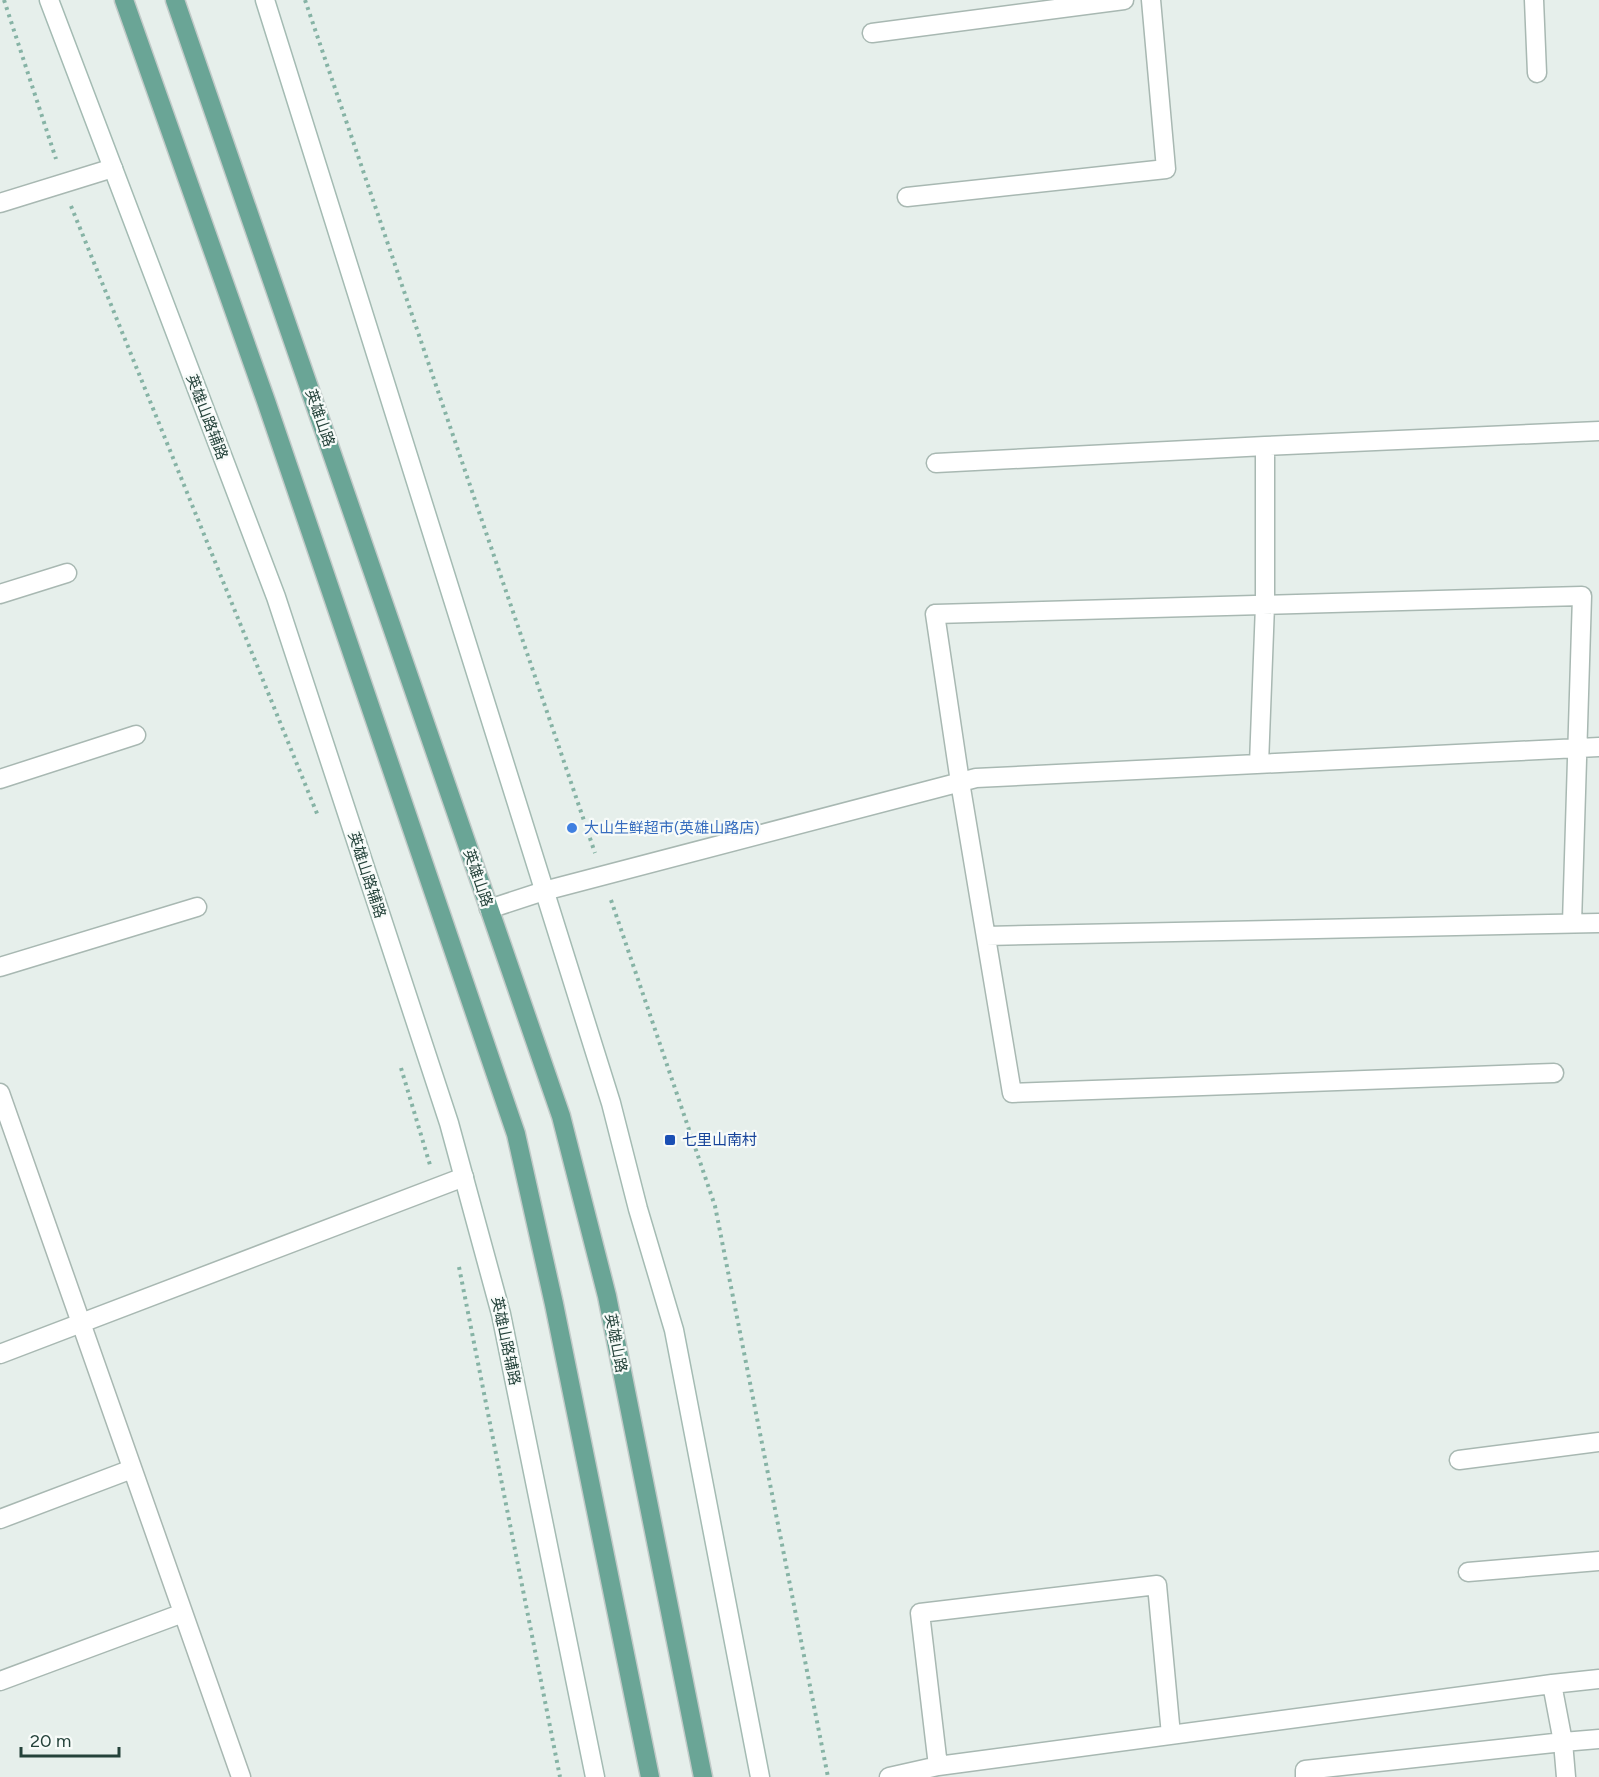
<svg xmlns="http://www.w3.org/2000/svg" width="1599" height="1777" viewBox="0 0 1599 1777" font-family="Figtree,'Noto Sans SC',sans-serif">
	<rect width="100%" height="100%" fill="#e6efeb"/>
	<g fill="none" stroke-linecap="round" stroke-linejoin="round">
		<g stroke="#a8b8b2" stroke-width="21">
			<path id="lane" d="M 1534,0 L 1537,73
				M 0,203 L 113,168
				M 936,463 L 1265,446
				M 0,594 L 67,573
				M 1259,764 L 1265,605 L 1265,446 L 1599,431
				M 0,779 L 136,735
				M 489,909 L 544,891 L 976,778 L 1599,747
				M 986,936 L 1599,923
				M 0,967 L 197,907
				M 1554,1073 L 1012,1093 L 960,782 L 935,614 L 1582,596 L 1572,923
				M 0,1093 L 241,1777
				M 1459,1460 L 1599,1442
				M 0,1519 L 132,1469
				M 1468,1572 L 1599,1561
				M 0,1681 L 183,1613
				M 938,1766 L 920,1613 L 1157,1585 L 1171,1735
				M 889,1777 L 938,1766 L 1552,1684
				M 1305,1777 L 1305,1770 L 1563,1742 L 1552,1684 L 1599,1679
				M 1566,1777 L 1563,1742 L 1599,1739"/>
		</g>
		<g stroke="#a8b8b2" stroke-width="21">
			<path id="street" d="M 872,33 L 1124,0
				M 907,197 L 1166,169 L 1151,0
				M 0,1354 L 464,1177"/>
		</g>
		<g stroke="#a4bbb3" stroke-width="21">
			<path id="secondary" d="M 49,0 L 276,597 L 449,1123 L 501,1314 L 595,1777
				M 265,0 L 611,1103 L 638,1209 L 674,1330 L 760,1777"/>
		</g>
		<g stroke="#c2cac8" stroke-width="21">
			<path id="primary" d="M 124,0 L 266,401 L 516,1134 L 554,1304 L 650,1777
				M 175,0 L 561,1116 L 607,1296 L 703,1777"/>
		</g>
		<path stroke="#86b3a5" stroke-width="4" stroke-dasharray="3 4.5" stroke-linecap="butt" d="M 4,0 L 56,159
			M 305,0 L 595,853
			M 71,206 L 318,816
			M 611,900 L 715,1206 L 828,1777
			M 401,1068 L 430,1165
			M 459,1267 L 560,1777"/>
		<use href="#lane" stroke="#fff" stroke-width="18"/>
		<use href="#street" stroke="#fff" stroke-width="18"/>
		<use href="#secondary" stroke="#fff" stroke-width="18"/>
		<use href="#primary" stroke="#6aa596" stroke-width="18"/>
	</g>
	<circle fill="#3f7fe0" stroke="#f7fbf9" stroke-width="2" cx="572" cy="828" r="6"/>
	<rect fill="#1a4fb4" stroke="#f7fbf9" stroke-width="2" x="664" y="1134" width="12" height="12" rx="3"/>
	<g text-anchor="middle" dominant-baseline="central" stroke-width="4.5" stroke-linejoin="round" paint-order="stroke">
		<g font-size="15" fill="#24423a" stroke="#f7fbf9">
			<text transform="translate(207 417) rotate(69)">英雄山路辅路</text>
			<text transform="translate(320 418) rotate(71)">英雄山路</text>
			<text transform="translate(367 875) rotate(72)">英雄山路辅路</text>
			<text transform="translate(478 878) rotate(71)">英雄山路</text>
			<text transform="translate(506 1341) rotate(78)">英雄山路辅路</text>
			<text transform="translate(616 1343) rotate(79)">英雄山路</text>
		</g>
		<g font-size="15" fill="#366cbe" stroke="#f7fbf9" text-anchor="start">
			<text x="584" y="828">大山生鲜超市(英雄山路店)</text>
		</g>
		<g font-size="15" fill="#164399" stroke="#f7fbf9" text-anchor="start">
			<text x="682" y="1140">七里山南村</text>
		</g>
	</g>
	<path d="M21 1747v9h98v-9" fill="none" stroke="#24423a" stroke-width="3"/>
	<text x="30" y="1747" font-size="18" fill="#24423a" stroke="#f7fbf9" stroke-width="4.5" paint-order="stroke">20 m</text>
</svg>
